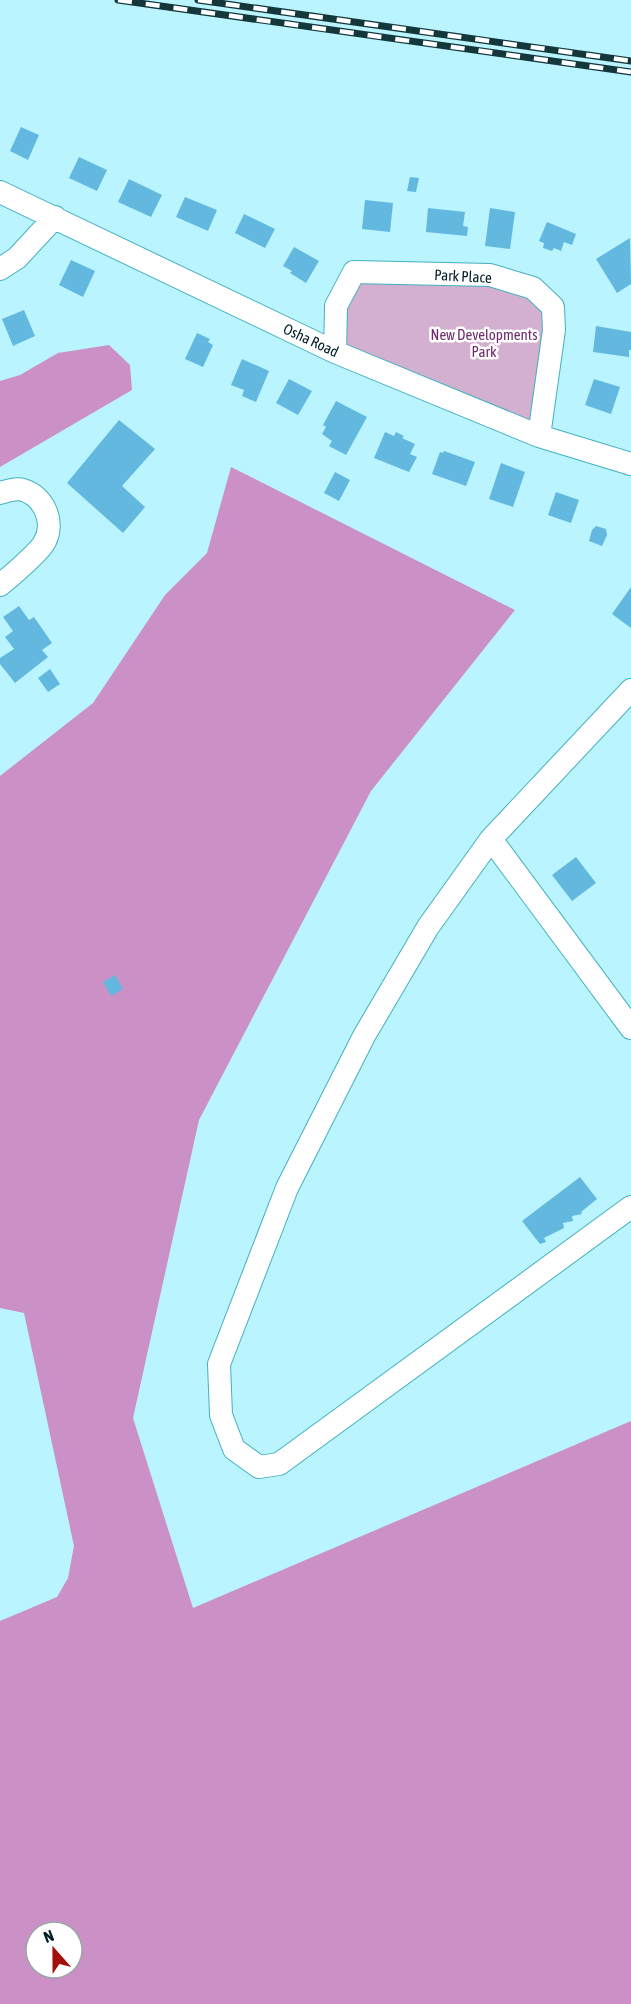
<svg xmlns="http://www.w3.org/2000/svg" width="631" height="2004" viewBox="0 0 631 2004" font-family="'Asap Condensed',sans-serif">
	<rect width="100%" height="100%" fill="#baf4fe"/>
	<path fill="#d3b0d0" d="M 354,272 L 490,275 L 553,307 L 539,436 L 335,352 Z"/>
	<path fill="#cb91c6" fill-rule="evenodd" d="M 109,345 L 130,365 L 132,390 L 0,467 L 0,381 L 20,375 L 58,353 Z
		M 231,467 L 515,610 L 371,791 L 199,1120 L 133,1418 L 193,1608 L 631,1421 L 631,2004 L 0,2004 L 0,1621 L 57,1597 L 68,1578 L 74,1546 L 24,1313 L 0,1308 L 0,776 L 93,703 L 165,595 L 207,553 ZM 36,1932 L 72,1932 L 72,1968 L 36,1968 Z"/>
	<path fill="#62b8de" d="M 21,127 L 39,135 L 28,160 L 10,151 Z
		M 79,157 L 107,170 L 97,191 L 69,178 Z
		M 410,177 L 419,178 L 416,192 L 407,191 Z
		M 129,179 L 162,195 L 151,217 L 118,202 Z
		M 185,197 L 217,210 L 208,231 L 176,217 Z
		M 365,200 L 393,203 L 390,232 L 362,229 Z
		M 428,208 L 465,212 L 463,226 L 468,227 L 467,236 L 426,232 Z
		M 490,208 L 515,212 L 510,249 L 485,246 Z
		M 244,214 L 275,229 L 265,248 L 235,233 Z
		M 547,222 L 576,234 L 572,245 L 564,242 L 561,251 L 554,248 L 552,251 L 543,248 L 544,243 L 539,241 Z
		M 630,238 L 631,284 L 617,293 L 596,259 Z
		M 294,247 L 319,261 L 306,283 L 290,273 L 292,271 L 283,266 Z
		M 71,260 L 95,271 L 83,297 L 59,285 Z
		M 24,310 L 35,336 L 13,346 L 2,319 Z
		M 596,326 L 631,332 L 631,350 L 629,350 L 629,357 L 593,352 Z
		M 197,333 L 210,339 L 208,342 L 213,345 L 203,367 L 185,359 Z
		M 242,359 L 269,371 L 256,402 L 242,396 L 244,390 L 231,385 Z
		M 289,379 L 312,391 L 298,415 L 276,403 Z
		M 594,379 L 620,387 L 611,414 L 585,405 Z
		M 336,401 L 367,417 L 346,455 L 329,446 L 332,441 L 322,434 L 326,427 L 323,425 Z
		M 119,420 L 155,449 L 122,486 L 145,507 L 123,533 L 67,483 Z
		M 385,432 L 394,436 L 396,432 L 404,436 L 402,438 L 415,444 L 410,454 L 417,457 L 409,472 L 374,458 Z
		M 444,451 L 475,462 L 466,486 L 432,474 L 440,452 L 443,453 Z
		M 501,463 L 525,472 L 513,507 L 489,499 Z
		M 335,472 L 350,480 L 339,501 L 324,493 Z
		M 556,492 L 579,500 L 571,523 L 548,515 Z
		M 596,526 L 606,529 L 607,535 L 602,546 L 589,541 L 592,530 Z
		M 631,587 L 631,628 L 612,614 Z
		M 19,606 L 29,620 L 34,617 L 52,643 L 42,650 L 48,657 L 15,683 L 0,664 L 0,658 L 14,649 L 5,637 L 13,631 L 3,617 Z
		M 50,669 L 60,684 L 48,692 L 38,678 Z
		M 576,857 L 596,883 L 572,901 L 552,875 Z
		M 115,975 L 123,989 L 111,996 L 103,982 Z
		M 580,1177 L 597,1199 L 581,1212 L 582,1214 L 572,1216 L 573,1221 L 563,1223 L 564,1228 L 544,1238 L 546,1242 L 540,1244 L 522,1221 Z"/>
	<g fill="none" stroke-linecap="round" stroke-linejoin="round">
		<g stroke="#43b0c0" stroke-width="24">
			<path id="minor" d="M 0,192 L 335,352 L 539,436 L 631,464
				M 0,269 L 17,258 L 55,217
				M 335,352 L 336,306 L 354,272 L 490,275 L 533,288 L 553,307 L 554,330 L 539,436
				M 0,493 C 7,491 16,488 23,490 C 44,496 56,523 44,543 C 39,552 9,578 0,585
				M 631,690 L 491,839 L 428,927 L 364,1036 L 287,1188 L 219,1364 L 221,1415 L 234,1449 L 259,1467 L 279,1464 L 631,1207
				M 491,839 L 631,1028"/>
		</g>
		<use href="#minor" stroke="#fff" stroke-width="22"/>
		<g stroke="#14373c" stroke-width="7">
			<path id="rail" d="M 118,0 L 631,72
				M 198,0 L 631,61"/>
		</g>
		<use href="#rail" stroke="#fff" stroke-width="4.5" stroke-dasharray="14" stroke-linecap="butt"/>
	</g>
	<g text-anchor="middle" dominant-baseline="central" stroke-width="5" stroke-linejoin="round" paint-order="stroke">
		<g font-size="15" fill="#002025" stroke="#fff">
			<text transform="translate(463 276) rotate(3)">Park Place</text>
			<text transform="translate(311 340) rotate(25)">Osha Road</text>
		</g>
		<g font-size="15" fill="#6f2c6d" stroke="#fff">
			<text x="484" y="334">New Developments<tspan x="484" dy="17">Park</tspan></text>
		</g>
	</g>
	<g transform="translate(54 1950) rotate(339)"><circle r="28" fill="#ffffff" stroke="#99a6a8" stroke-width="1.5"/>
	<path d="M0-4.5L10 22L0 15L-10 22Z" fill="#a40e0a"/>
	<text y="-9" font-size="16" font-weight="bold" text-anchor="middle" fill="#002025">N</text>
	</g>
</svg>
